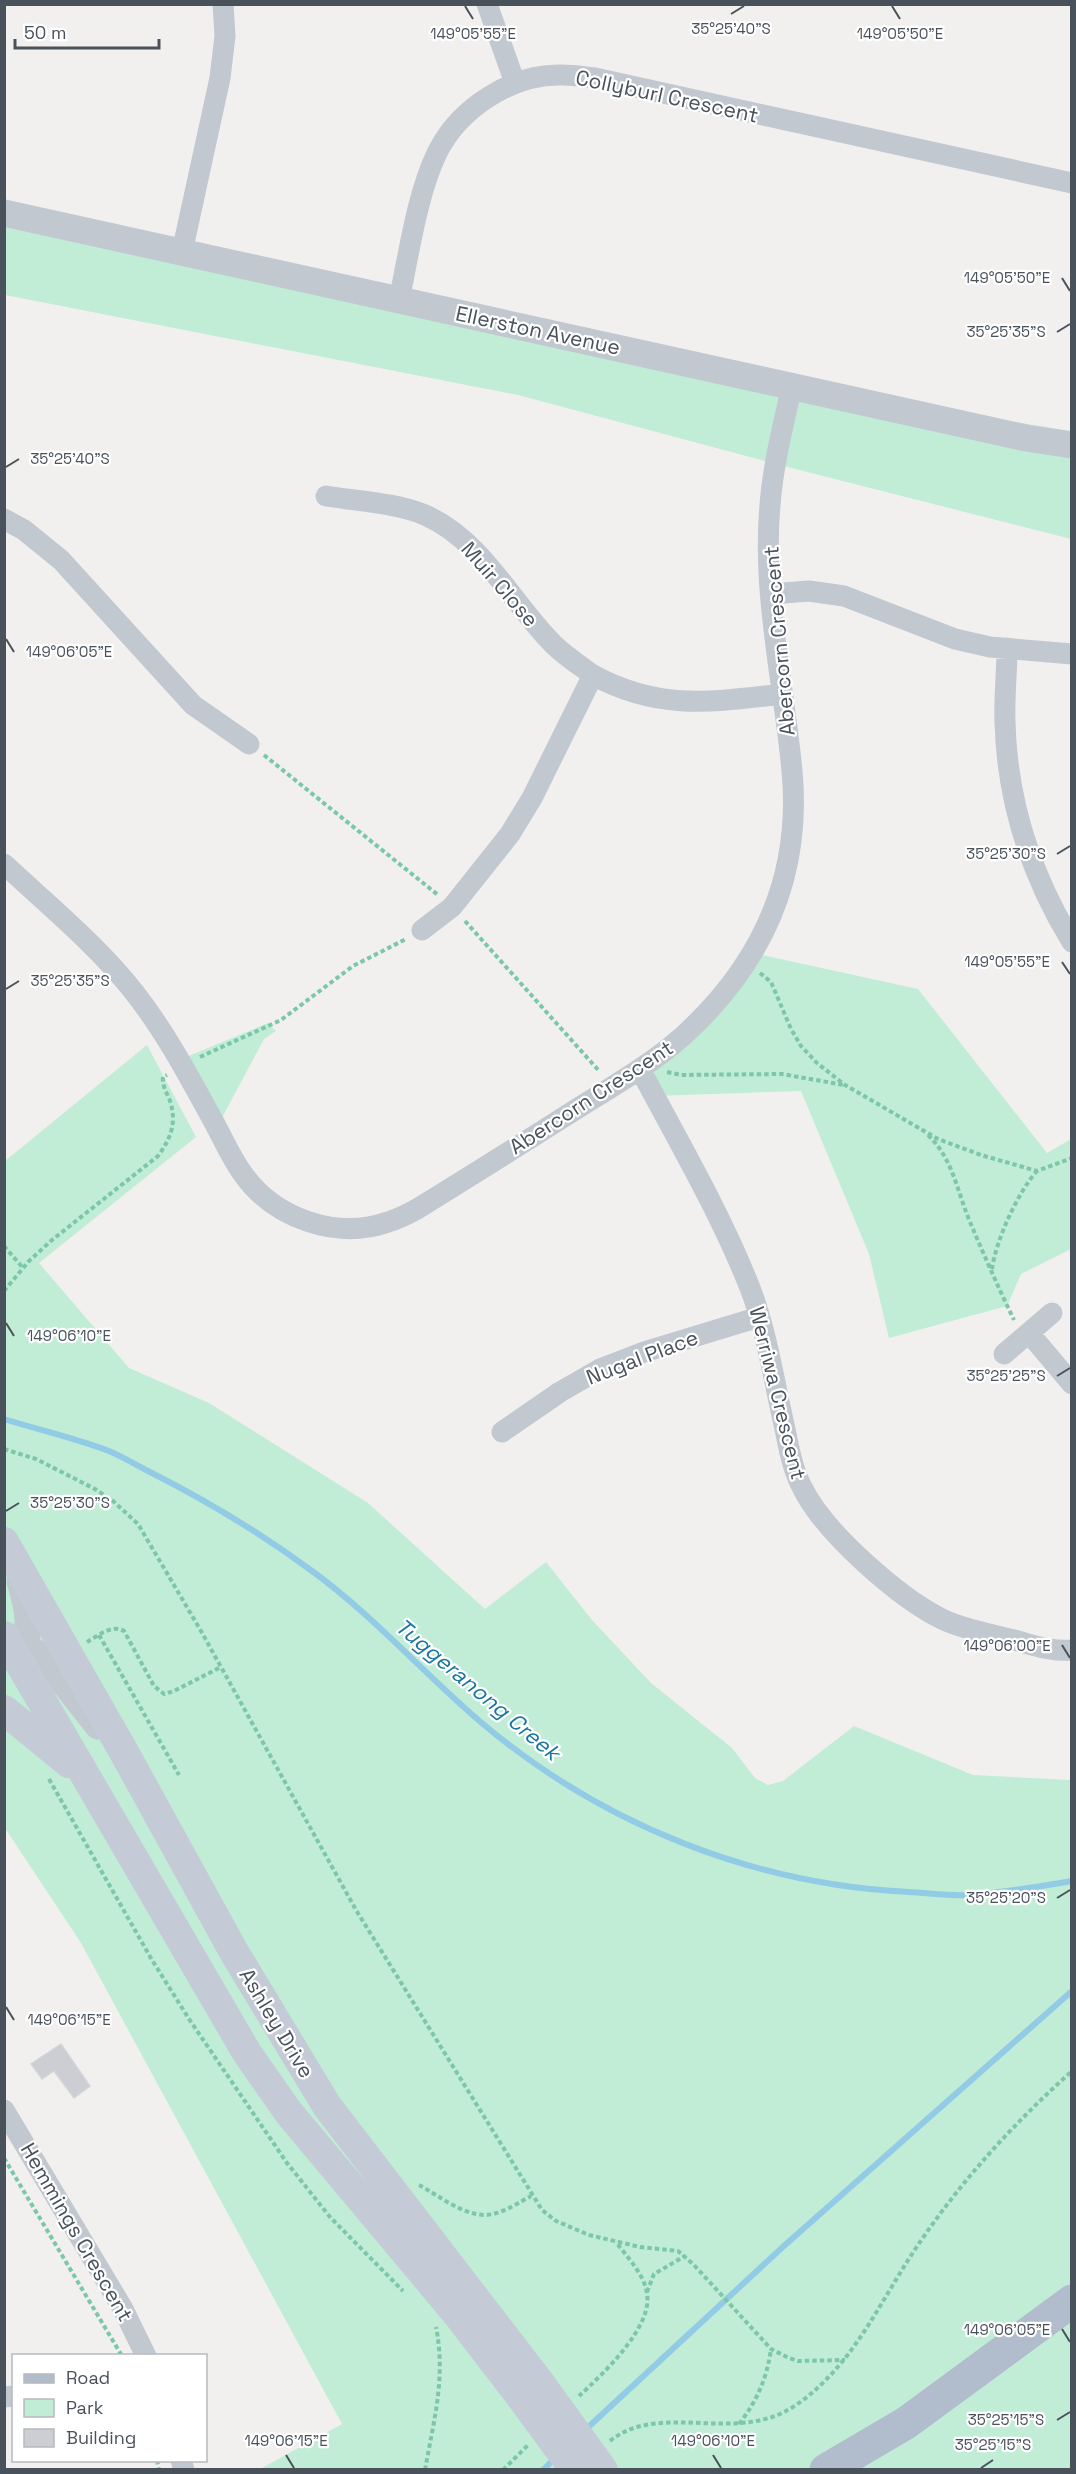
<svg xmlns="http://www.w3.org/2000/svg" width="1076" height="2474" viewBox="0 0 1076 2474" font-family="'Space Grotesk',sans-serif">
	<rect width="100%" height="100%" fill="#f2f0ef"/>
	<path fill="#c1ecd6" d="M 5,215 L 792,386 L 1071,431 L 1071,539 L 776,464 L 518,395 L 5,295 Z
		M 753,953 L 918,989 L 1047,1153 L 1071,1139 L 1071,1249 L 1021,1274 L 1007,1306 L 889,1338 L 869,1254 L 801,1091 L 654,1096 L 640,1069 Z
		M 268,1023 L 276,1031 L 264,1039 L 217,1127 L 179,1060 Z
		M 147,1045 L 196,1137 L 39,1263 L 129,1368 L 209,1403 L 368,1503 L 485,1609 L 546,1562 L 592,1620 L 651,1683 L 732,1748 L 755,1778 L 768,1785 L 783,1781 L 854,1726 L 973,1775 L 1071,1780 L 1071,2469 L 260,2469 L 342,2424 L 81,1943 L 5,1828 L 5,1161 Z"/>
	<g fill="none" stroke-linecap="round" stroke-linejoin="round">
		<path stroke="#92cbe5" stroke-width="6" d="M 4,1419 C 39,1430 75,1438 109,1451 C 123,1457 138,1466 152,1473 C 207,1501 262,1534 312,1571 C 374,1616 425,1675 483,1724 C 602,1824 754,1885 909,1892 C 929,1893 950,1896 970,1895 C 1003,1892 1038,1887 1072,1881
			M 584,2431 L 785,2245 L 1072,1991
			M 543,2470 L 555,2458"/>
	</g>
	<path fill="#cdced3" stroke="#d4d5da" stroke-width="1.5" d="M 61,2044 L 90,2086 L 74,2098 L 54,2071 L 42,2079 L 31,2064 Z"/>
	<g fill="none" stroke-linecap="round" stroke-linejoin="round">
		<path stroke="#7cc7aa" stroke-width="4" stroke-dasharray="4.5 3" stroke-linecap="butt" d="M 264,755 L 438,895
			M 465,921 L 600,1072
			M 760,973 L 771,982 L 791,1029 L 801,1046 L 817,1063 L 845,1085 L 938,1139 L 981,1155 L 1037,1171 L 1072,1158
			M 200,1057 L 281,1020 L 353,966 L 406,939
			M 667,1072 L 681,1075 L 782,1074 L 844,1085
			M 928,1135 C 953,1159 957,1191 970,1222 C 984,1255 998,1287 1014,1320
			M 4,1246 L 23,1268
			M 992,1269 C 996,1240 1018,1192 1037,1171
			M 4,1291 L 29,1261 L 52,1240 L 158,1156 C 171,1138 177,1123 170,1101 C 167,1093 162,1086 163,1077 L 167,1075
			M 4,1449 L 36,1459 L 95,1489 L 113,1501 L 138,1524 L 201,1631 L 356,1910 L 542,2210 L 556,2221 L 589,2235 L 640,2247 L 678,2251 L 694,2265 L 771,2349 L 789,2358 L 798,2361 L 845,2360
			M 99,1635 L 179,1775
			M 87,1642 C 98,1636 111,1624 124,1631 L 154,1686 L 164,1694 L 174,1691 L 221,1667
			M 49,1779 L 152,1960 L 189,2019 L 287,2163 L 330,2217 L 403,2291
			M 4,2158 L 122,2356
			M 419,2185 C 440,2196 468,2220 493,2214 C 506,2211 520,2202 531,2196
			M 647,2292 L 654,2274 L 685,2256
			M 579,2396 C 602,2375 653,2327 647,2294 C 645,2275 627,2257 616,2242
			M 739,2424 C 757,2401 767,2378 771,2349
			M 610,2441 C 661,2400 737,2446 796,2405 C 853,2366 879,2303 916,2248 C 960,2182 1013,2124 1072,2071
			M 157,2460 L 159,2470
			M 425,2470 C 434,2419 446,2378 436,2327
			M 503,2470 L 528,2445
			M 787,2470 L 790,2470"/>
		<path stroke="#c1c8d0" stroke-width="21" d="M 487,4 L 515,83
			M 182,252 L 220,78 L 225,36 L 223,4
			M 399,300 C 409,254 417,194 437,153 C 459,108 513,73 563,75 C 574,75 585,77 595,78 L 1072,183
			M 326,496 C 357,501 397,503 425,515 C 482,540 511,602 553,644 C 565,656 579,665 593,675
			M 4,519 L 24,530 L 61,560 L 193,705 L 249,744
			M 771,594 L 809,591 L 844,596 L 955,639 L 990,647 L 1072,654
			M 1007,648 C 1007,673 1004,697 1005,722 C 1007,800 1031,875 1072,942
			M 4,864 C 48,905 97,945 134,992 C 164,1030 187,1073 210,1115 C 221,1134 230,1156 243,1174 C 275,1219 337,1240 388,1222 C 398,1219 408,1214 417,1209 C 467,1178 517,1147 567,1115 C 606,1090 648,1067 683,1036 C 761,965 802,878 792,771 C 784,684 762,594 770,505 C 773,465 783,426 792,386
			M 422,930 L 452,907 L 510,834 L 532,798 L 593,675 C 659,711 712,702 783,694
			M 640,1069 C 678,1141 720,1212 750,1288 C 767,1332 774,1382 785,1429 C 789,1449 793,1471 803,1489 C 825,1533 900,1599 944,1620 C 966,1630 991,1634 1014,1640 C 1033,1645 1052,1652 1072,1650
			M 1029,1333 L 1072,1384
			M 1004,1354 L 1052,1313
			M 502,1432 L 560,1392 L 600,1369 L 644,1352 L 759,1317
			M 4,2110 L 123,2309 L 146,2356
			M 4,2397 L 14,2396
			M 181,2460 L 184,2470"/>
		<path stroke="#c1c8d0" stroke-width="27" d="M 4,213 L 1026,438 L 1072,445
			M 4,1643 L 17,1643 L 43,1656 L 98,1726
			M 14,1659 C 21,1656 22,1651 25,1644 C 32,1621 26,1603 20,1581"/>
		<path stroke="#c4cbd7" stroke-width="30" d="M 4,1542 L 125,1754 L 234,1952 L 327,2106 L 540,2383
			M 4,1636 L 247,2053 L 289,2113 L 458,2315 L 521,2397
			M 4,1710 L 69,1763
			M 557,2446 L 575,2470"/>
		<path stroke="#b1bccc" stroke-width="33" d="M 826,2470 L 906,2423 L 1072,2301"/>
		<path stroke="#c4cbd7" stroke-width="30" d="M 540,2383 L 603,2470
			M 521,2397 L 557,2446"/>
	</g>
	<path fill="none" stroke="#49515b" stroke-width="2" d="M 465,6 L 473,19M 892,6 L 900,19M 731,14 L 744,6M 1062,278 L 1070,291M 1057,332 L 1070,324M 6,467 L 19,459M 6,639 L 14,652M 1057,854 L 1070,846M 1062,962 L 1070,974M 6,989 L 19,981M 6,1323 L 14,1336M 1057,1376 L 1070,1368M 6,1511 L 19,1503M 1062,1645 L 1070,1658M 1057,1898 L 1070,1890M 6,2007 L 14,2020M 1062,2329 L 1070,2342M 1057,2420 L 1070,2412M 286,2455 L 294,2468M 713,2455 L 721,2468M 981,2468 L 993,2460"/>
	<g text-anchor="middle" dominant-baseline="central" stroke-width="4.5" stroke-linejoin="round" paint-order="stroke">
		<g font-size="21" fill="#49515b" stroke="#fff">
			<text transform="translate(667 96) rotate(12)">Collyburl Crescent</text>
			<text transform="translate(538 330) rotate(12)">Ellerston Avenue</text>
			<text transform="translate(500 584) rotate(49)">Muir Close</text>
			<text transform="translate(779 641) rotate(-95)">Abercorn Crescent</text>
			<text transform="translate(591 1097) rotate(-33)">Abercorn Crescent</text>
			<text transform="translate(642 1357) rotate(-21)">Nugal Place</text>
			<text transform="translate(778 1393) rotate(76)">Werriwa Crescent</text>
			<text transform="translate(277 2023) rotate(59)">Ashley Drive</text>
			<text transform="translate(77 2232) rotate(60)">Hemmings Crescent</text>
		</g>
		<g font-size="22" font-style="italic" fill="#1775a0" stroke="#fff">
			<text transform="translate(478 1689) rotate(40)">Tuggeranong Creek</text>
		</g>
	</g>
	<g font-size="15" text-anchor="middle" fill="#49515b" stroke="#fff" stroke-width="4.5" stroke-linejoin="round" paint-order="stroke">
		<text x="731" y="34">35°25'40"S</text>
		<text x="900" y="39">149°05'50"E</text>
		<text x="473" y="39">149°05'55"E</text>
		<text x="1007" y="283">149°05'50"E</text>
		<text x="1006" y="337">35°25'35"S</text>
		<text x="70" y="464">35°25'40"S</text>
		<text x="69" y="657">149°06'05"E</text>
		<text x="1006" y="859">35°25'30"S</text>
		<text x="1007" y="967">149°05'55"E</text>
		<text x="70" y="986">35°25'35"S</text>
		<text x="69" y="1341">149°06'10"E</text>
		<text x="1006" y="1381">35°25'25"S</text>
		<text x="70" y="1508">35°25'30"S</text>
		<text x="1007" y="1651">149°06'00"E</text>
		<text x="1006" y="1903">35°25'20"S</text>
		<text x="69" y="2025">149°06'15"E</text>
		<text x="1007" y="2335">149°06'05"E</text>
		<text x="1006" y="2425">35°25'15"S</text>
		<text x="286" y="2446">149°06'15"E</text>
		<text x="713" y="2446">149°06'10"E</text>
		<text x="993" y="2450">35°25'15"S</text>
	</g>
	<rect width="1076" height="2474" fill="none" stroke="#49515b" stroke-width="12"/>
	<rect x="12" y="2354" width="195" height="108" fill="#ffffff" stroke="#b6b9bd" stroke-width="1.5"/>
	<rect x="24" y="2374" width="30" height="9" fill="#b1bccc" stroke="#b6b9bd" stroke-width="1.5"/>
	<text x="66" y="2384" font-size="18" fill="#49515b">Road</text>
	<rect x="24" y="2399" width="30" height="18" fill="#c1ecd6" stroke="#b6b9bd" stroke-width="1.5"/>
	<text x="66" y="2414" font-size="18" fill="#49515b">Park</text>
	<rect x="24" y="2429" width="30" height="18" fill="#cdced3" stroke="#b6b9bd" stroke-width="1.5"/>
	<text x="66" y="2444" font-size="18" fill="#49515b">Building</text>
	<path d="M15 39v9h144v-9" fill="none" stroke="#49515b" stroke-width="3"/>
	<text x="24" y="39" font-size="18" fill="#49515b" stroke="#ffffff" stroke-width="4.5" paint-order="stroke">50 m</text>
</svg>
